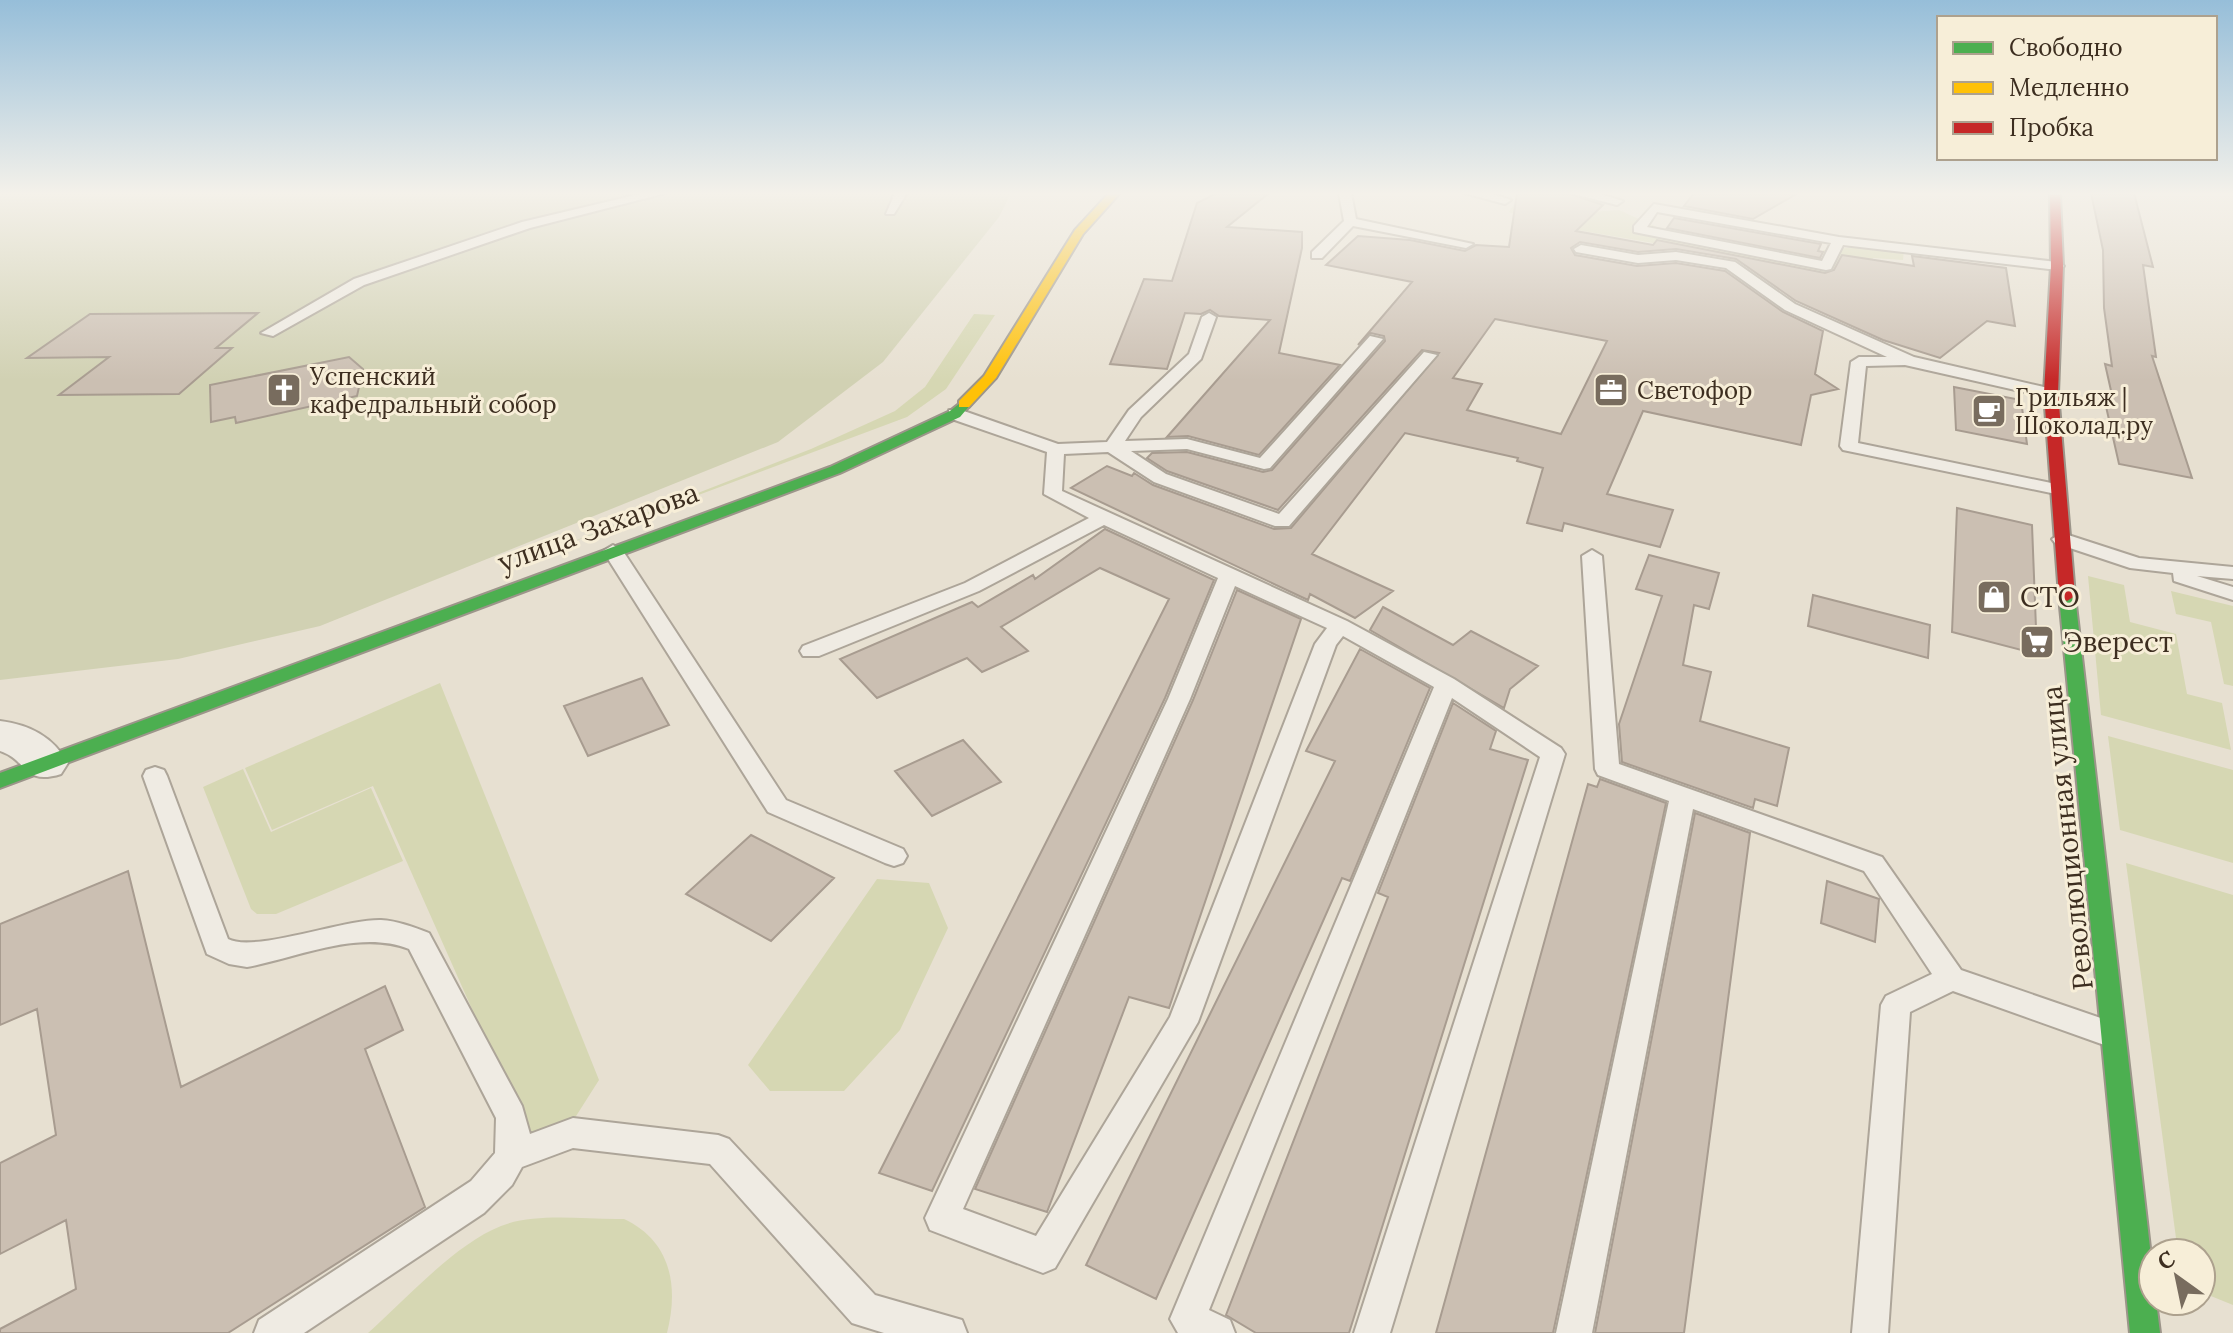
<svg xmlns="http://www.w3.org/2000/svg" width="2233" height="1333" viewBox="0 0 2233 1333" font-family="Lora,serif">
	<rect width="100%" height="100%" fill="#e7e0d1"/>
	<path fill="#d6d7b3" d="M 1516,201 L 1576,213 L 1619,210 L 1672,234 L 1801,259 L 1824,258 L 1823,250 L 1870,246 L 1904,251 L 1903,260 L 1873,258 L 1869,286 L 1790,266 L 1762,272 L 1711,253 L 1537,223 L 1509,212 Z
		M 974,314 L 995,315 L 946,389 L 907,417 L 546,552 L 811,449 L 895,411 L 925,387 Z
		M 2088,576 L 2124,585 L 2130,622 L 2176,634 L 2187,694 L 2222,703 L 2231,750 L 2101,715 Z
		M 2171,591 L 2233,606 L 2233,686 L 2224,684 L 2211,622 L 2176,614 Z
		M 440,683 L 599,1080 L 571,1124 L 535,1139 L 527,1133 L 373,786 L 272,830 L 245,768 Z
		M 2108,736 L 2233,770 L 2233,863 L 2120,830 Z
		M 243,769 L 271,832 L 371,788 L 403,861 L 276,914 L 257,914 L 251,909 L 203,787 Z
		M 2126,863 L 2233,895 L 2233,1305 L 2201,1292 L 2201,1253 L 2178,1253 Z
		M 877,879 L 929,883 L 948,928 L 900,1030 L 844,1091 L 770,1091 L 748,1065 Z
		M 624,1219 C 671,1241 679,1286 667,1333 L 368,1333 C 405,1300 455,1244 501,1226 C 537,1212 586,1220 624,1219 Z"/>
	<path fill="#d1d1b3" d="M 0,193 L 1011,193 L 999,217 L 883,362 L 778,442 L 320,626 L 178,659 L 0,680 Z"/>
	<path fill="#cbbfb2" stroke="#a89c90" stroke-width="2" fill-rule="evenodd" d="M 1217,193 L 1269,193 L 1227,227 L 1302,232 L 1302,248 L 1279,353 L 1340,365 L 1259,455 L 1188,436 L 1167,437 L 1270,320 L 1219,316 L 1210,310 L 1201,314 L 1185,313 L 1167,369 L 1110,364 L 1144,279 L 1172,281 L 1197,203 Z
		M 1517,193 L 1567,193 L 1603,205 L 1576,231 L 1653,245 L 1657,240 L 1825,273 L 1834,270 L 1842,255 L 1914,266 L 1912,256 L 2006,268 L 2015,326 L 1987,321 L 1940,358 L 1883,340 L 1796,301 L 1736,259 L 1676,249 L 1638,252 L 1580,242 L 1571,248 L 1575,255 L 1637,266 L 1676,263 L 1725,271 L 1783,312 L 1823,331 L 1815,374 L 1838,389 L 1811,395 L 1801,445 L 1643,411 L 1607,494 L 1673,510 L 1660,547 L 1564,523 L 1562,531 L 1527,523 L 1543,468 L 1517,461 L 1518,458 L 1405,433 L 1312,554 L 1393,591 L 1355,618 L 1310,594 L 1308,600 L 1071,488 L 1107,466 L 1132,476 L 1134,473 L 1153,485 L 1274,529 L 1291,528 L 1439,353 L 1422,350 L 1278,510 L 1167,471 L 1147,458 L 1152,453 L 1187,452 L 1263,472 L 1272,470 L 1385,341 L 1384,336 L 1371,333 L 1358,345 L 1412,282 L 1326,265 L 1358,236 L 1410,240 L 1465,251 L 1476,245 L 1509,247 ZM 1495,319 L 1607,341 L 1561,434 L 1467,410 L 1482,384 L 1453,378 Z
		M 1694,193 L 1798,193 L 1753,219 L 1684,206 Z
		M 2091,193 L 2134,193 L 2153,267 L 2143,265 L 2156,357 L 2152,356 L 2192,478 L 2119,464 L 2105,402 L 2114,404 L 2105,364 L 2112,366 L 2104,308 L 2103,250 Z
		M 1674,218 L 1821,244 L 1818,251 L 1823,252 L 1820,258 L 1667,228 Z
		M 258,313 L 216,348 L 232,348 L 179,394 L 59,395 L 109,357 L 27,358 L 90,314 Z
		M 349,357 L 363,369 L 357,396 L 236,423 L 235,417 L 211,422 L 210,385 Z
		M 1954,387 L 2021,400 L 2027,444 L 1956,430 Z
		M 1957,508 L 2032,525 L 2037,654 L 1952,632 Z
		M 1105,529 L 1214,580 L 1165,698 L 932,1191 L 879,1173 L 1169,599 L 1100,568 L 1001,627 L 1028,651 L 982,672 L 967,658 L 877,698 L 840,659 L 972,602 L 978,607 L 1033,575 L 1035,579 Z
		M 1649,555 L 1719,573 L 1709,609 L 1694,605 L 1683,665 L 1711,672 L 1700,721 L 1789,748 L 1777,806 L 1755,799 L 1753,808 L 1622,762 L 1619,724 L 1662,596 L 1636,589 Z
		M 1237,590 L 1301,619 L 1169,1008 L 1129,997 L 1047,1212 L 975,1189 L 1193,700 Z
		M 1813,595 L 1930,625 L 1928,658 L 1808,626 Z
		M 1383,607 L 1453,645 L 1471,631 L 1538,666 L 1510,689 L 1504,708 L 1370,630 Z
		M 1360,649 L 1430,688 L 1350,881 L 1342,878 L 1156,1299 L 1086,1265 L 1335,761 L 1306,751 Z
		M 642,678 L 669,725 L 588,756 L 564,706 Z
		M 1453,703 L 1496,731 L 1490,749 L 1528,760 L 1349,1333 L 1256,1333 L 1226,1315 L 1388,897 L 1378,893 Z
		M 963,740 L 1001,782 L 932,816 L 895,771 Z
		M 1600,779 L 1666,803 L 1553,1333 L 1436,1333 L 1588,784 L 1597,787 Z
		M 1695,813 L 1750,833 L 1684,1333 L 1595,1333 Z
		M 751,835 L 834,878 L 771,941 L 686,894 Z
		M 128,871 L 181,1087 L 385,986 L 403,1030 L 365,1049 L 425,1207 L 228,1333 L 0,1333 L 0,1329 L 76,1289 L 66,1220 L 0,1254 L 0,1163 L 56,1135 L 37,1009 L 0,1025 L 0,924 Z
		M 1827,881 L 1879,899 L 1875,942 L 1821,923 Z"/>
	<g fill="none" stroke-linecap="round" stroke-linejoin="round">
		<g stroke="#ada599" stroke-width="4">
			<path id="lane" d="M 644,193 L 666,193 L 530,228 L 364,285 L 273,336 L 261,333 L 354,279 L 522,222 Z
				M 895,193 L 907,193 L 894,214 L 886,214 Z
				M 1339,193 L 1351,193 L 1356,219 L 1473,244 L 1466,248 L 1353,226 L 1322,258 L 1312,258 L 1312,252 L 1344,221 Z
				M 1464,193 L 1490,193 L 1511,200 L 1505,204 Z
				M 1570,193 L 1596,193 L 1623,201 L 1617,205 Z
				M 1654,204 L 1839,237 L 2057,262 L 2064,266 L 2057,270 L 1843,245 L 1831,269 L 1826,270 L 1634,232 L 1634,226 ZM 1657,212 L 1831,243 L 1822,261 L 1647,227 Z
				M 1581,245 L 1638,255 L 1676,252 L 1735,262 L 1795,304 L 1914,357 L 2057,390 L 2057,396 L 2051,398 L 1905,365 L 1866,366 L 1858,443 L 2056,484 L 2065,489 L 2056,494 L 1843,450 L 1840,446 L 1851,362 L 1859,357 L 1887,357 L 1785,310 L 1726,268 L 1676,260 L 1638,263 L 1576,252 L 1574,249 Z
				M 1209,313 L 1216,317 L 1201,359 L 1141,417 L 1125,441 L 1187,439 L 1260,458 L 1370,336 L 1383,339 L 1270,468 L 1264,469 L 1187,449 L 1131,451 L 1166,474 L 1279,514 L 1424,352 L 1437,355 L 1289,526 L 1275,526 L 1154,482 L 1108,452 L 1064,454 L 1062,491 L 1347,621 L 1454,679 L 1561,748 L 1565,754 L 1390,1333 L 1354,1333 L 1540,757 L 1452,698 L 1209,1310 L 1230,1320 L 1235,1333 L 1178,1333 L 1170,1319 L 1434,687 L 1343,636 L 1336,645 L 1198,1022 L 1055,1268 L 1043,1273 L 930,1230 L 925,1218 L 1168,699 L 1218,578 L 1104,525 L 979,591 L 819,656 L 803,656 L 800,651 L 803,646 L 965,583 L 1089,518 L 1044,494 L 1047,452 L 949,418 L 949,410 L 961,410 L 1058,444 L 1107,442 L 1129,410 L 1189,354 L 1202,317 ZM 1235,586 L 1327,628 L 1315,644 L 1170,1017 L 1036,1236 L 963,1209 L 1190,699 Z
				M 2062,533 L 2139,558 L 2233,567 L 2233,579 L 2197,576 L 2233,587 L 2233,600 L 2174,581 L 2173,573 L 2130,568 L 2055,543 L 2052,539 Z
				M 613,545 L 623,551 L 786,800 L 903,849 L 907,856 L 903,863 L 894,866 L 885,863 L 768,812 L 603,551 Z
				M 1592,550 L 1602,556 L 1619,764 L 1882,857 L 1961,970 L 2121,1025 L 2125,1034 L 2121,1043 L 2110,1047 L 1953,991 L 1910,1012 L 1888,1333 L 1852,1333 L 1881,1005 L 1886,996 L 1932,974 L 1864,871 L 1693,809 L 1592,1333 L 1556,1333 L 1669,801 L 1598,775 L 1595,769 L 1582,556 Z
				M 155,767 L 164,770 L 167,776 L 228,939 C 254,953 344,919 381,920 C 398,921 413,927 429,933 L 522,1106 L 530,1134 L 573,1118 L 718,1135 L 729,1139 L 875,1295 L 962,1320 L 967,1333 L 884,1333 L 852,1323 L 710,1164 L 573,1148 L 522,1167 L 512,1185 L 484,1213 L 304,1333 L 254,1333 L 259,1320 L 471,1181 L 495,1153 L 496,1118 L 409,949 C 359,929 297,958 247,967 L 229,964 L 207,954 L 143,776 L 146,770 Z"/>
		</g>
		<g stroke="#ada599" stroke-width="4">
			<path id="street" d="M 0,721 C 30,725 52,736 68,763 L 61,774 C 23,786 28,760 0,751 Z"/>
		</g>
		<g stroke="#9c958a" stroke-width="4">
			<path id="fast" d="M 964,400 L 971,404 L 960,417 L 840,473 L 0,788 L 0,773 L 830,467 L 950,411 Z
				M 2067,591 L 2075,596 L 2153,1274 L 2153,1301 L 2156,1301 L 2160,1333 L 2130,1333 L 2059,596 Z"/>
		</g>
		<g stroke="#9c958a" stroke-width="4">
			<path id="slow" d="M 1109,193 L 1120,193 L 1083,234 L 996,378 L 969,407 L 959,407 L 959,401 L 984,376 L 1075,230 Z"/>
		</g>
		<g stroke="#9c958a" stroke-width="4">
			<path id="jam" d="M 2050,193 L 2060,193 L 2063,266 L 2058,393 L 2075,596 L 2067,601 L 2059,596 L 2044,393 L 2051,266 Z"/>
		</g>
		<use href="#lane" fill="#efebe3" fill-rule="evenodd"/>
		<use href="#street" fill="#efebe3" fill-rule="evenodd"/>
		<use href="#fast" fill="#4caf50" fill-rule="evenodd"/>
		<use href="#slow" fill="#ffc107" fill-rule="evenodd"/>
		<use href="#jam" fill="#c62828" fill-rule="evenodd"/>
	</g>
	<linearGradient id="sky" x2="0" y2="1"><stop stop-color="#96bed9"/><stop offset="0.51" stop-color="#f4f1ea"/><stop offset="1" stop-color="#f4f1ea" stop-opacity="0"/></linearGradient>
	<rect width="2233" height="380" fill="url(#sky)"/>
	<defs>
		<g id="church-square" transform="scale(1.8)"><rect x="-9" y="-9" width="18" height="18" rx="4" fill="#786c5e" stroke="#f7eed8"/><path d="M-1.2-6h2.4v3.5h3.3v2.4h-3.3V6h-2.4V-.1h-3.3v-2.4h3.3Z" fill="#fff"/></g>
		<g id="office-square" transform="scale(1.8)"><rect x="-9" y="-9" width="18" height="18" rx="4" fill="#786c5e" stroke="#f7eed8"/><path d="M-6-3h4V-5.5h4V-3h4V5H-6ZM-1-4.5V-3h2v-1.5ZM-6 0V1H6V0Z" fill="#fff"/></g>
		<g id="cafe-square" transform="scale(1.8)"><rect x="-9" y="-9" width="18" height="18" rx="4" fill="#786c5e" stroke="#f7eed8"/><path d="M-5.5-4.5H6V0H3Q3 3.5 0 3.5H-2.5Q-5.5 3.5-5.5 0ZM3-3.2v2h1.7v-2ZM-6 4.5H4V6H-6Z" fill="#fff"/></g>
		<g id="shop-square" transform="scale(1.8)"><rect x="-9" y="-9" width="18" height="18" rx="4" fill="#786c5e" stroke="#f7eed8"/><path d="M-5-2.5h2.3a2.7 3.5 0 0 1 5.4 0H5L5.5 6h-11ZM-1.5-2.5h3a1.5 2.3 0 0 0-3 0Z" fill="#fff"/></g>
		<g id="supermarket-square" transform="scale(1.8)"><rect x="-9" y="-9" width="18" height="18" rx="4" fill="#786c5e" stroke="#f7eed8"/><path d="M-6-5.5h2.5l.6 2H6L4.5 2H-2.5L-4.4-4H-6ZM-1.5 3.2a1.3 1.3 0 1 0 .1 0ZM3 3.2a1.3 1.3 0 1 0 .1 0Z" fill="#fff"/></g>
	</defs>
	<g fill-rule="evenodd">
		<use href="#church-square" x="284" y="390"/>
		<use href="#office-square" x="1611" y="390"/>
		<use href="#cafe-square" x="1989" y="411"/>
		<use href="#shop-square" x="1994" y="597"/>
		<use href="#supermarket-square" x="2037" y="642"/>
	</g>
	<g text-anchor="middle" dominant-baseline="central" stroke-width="6" stroke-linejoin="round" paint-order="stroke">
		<g font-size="24" fill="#3d2e20" stroke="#f7eed8" text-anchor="start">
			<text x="310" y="376">Успенский<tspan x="310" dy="28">кафедральный собор</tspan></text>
			<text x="1637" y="390">Светофор</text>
			<text x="2015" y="397">Грильяж |<tspan x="2015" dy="28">Шоколад.ру</tspan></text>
		</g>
		<g font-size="28" fill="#3d2e20" stroke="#f7eed8">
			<text transform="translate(598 527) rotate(-20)">улица Захарова</text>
			<text transform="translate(2067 838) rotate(-96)">Революционная улица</text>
		</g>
		<g font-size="28" fill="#3d2e20" stroke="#f7eed8" text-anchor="start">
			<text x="2020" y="597">СТО</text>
			<text x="2063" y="642">Эверест</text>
		</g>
	</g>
	<rect x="1937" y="16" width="280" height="144" fill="#f7eed8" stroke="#ada18e" stroke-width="2"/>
	<rect x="1953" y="42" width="40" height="12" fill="#4caf50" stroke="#ada18e" stroke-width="2"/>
	<text x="2009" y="56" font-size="24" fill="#3d2e20">Свободно</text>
	<rect x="1953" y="82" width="40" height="12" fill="#ffc107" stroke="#ada18e" stroke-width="2"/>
	<text x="2009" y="96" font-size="24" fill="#3d2e20">Медленно</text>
	<rect x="1953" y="122" width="40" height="12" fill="#c62828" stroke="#ada18e" stroke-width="2"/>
	<text x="2009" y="136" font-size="24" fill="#3d2e20">Пробка</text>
	<g transform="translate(2177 1277) rotate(327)"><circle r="38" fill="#f7eed8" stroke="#ada18e" stroke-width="2"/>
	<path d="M0-6L14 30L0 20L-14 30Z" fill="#786c5e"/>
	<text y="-12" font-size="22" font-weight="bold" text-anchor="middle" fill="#3d2e20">С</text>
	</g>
</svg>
